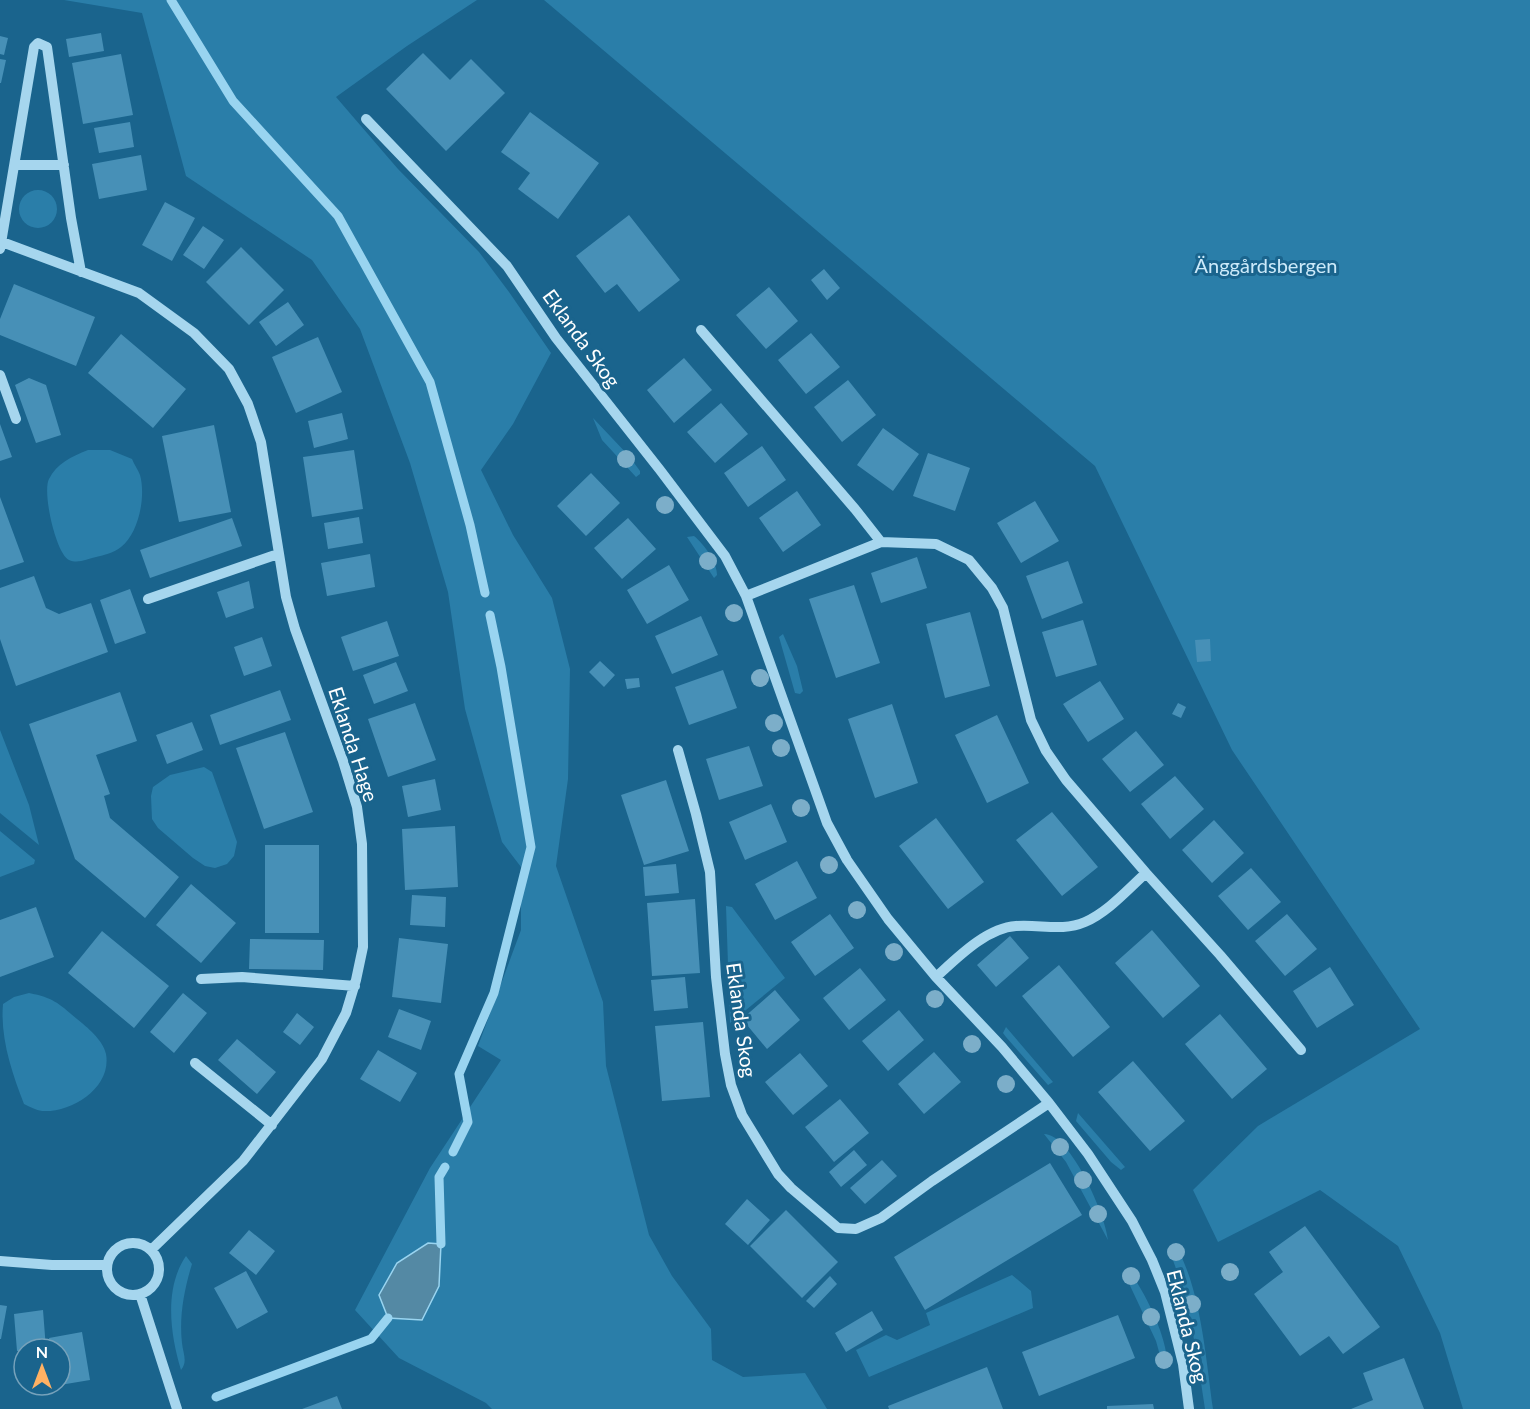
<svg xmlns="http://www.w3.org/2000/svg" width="1530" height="1409" viewBox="0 0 1530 1409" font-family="Lato,sans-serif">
	<rect width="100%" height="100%" fill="#1a648d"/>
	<path fill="#2a7ea9" d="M 64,0 L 477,0 L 407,46 L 336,97 L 398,169 L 479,252 L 509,292 L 551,353 L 513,424 L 481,470 L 513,535 L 552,598 L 570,669 L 568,779 L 556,866 L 603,1002 L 606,1066 L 649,1235 L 672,1276 L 711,1329 L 712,1360 L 743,1377 L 805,1373 L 827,1409 L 492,1409 L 486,1403 L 399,1358 L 355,1310 L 430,1168 L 501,1060 L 478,1046 L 521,930 L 521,867 L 502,842 L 465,709 L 448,592 L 410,463 L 360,329 L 312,260 L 186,176 L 142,13 Z
		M 544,0 L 1530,0 L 1530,1409 L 1463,1409 L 1440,1333 L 1398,1246 L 1320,1190 L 1218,1242 L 1193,1190 L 1258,1126 L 1420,1029 L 1232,750 L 1095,466 Z
		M19 209a19 19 0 1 1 38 0a19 19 0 1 1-38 0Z
		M 593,418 L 629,456 L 640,471 L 640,474 L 636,477 L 602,440 Z
		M 88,450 L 110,450 L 132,459 C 134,464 138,470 140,475 C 146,496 139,533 121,547 C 114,553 104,555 96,557 C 87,559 78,564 69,560 C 56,554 42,492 49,479 C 57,463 71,457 88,450 Z
		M 694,536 C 704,544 717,562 717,575 L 714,578 L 687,537 Z
		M 783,634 L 797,666 L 803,691 L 800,694 L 795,693 L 779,637 Z
		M 0,730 L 29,805 L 39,845 L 0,813 Z
		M 204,767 L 212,772 L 237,842 L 234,856 L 227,864 L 215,868 L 205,866 L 193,858 L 158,828 L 152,819 L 151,796 L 153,787 L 170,775 Z
		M 0,831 L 35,860 L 34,864 L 0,877 Z
		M 726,906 L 732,907 L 785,978 L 730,1023 Z
		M 29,993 C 54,998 58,1003 77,1019 C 87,1027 103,1040 106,1054 C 112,1087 72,1113 42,1111 C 36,1110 30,1107 24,1104 C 12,1073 0,1038 3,1004 L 14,997 Z
		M 1006,1027 L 1053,1082 L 1048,1085 L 1006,1037 L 1003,1033 Z
		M 1078,1113 L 1125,1167 L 1121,1170 L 1111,1162 L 1076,1121 Z
		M 1044,1134 C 1071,1134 1106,1216 1108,1240 L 1066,1162 Z
		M 1172,1245 L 1176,1246 C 1201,1290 1206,1359 1213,1409 L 1205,1409 C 1197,1355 1190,1301 1169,1250 Z
		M 186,1256 L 192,1264 C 184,1290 179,1317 182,1343 C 183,1353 188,1362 181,1370 C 170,1334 164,1288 186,1256 Z
		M 1129,1271 C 1145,1292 1164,1331 1167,1358 L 1161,1359 L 1156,1341 L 1125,1275 Z
		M 1012,1275 L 1031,1291 L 1033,1308 L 869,1377 L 856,1350 L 886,1335 L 897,1340 L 930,1325 L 926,1313 Z"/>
	<path fill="#5489a4" stroke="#99d4f0" stroke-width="1.5" d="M 428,1243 L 441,1244 L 439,1286 L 422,1320 L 388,1318 L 379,1295 L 397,1263 Z"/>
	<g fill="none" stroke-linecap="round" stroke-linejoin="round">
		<path stroke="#99d4f0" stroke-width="9" d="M 171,0 L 233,101 L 338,216 L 430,382 L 470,525 L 485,593
			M 453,1152 L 468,1122 L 459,1074 L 494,993 L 531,847 L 501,667 L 490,615
			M 441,1244 L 439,1177 L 445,1167
			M 216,1397 L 371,1339 L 388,1318"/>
	</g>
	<path fill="#4790b7" d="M 101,33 L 104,51 L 69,57 L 66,39 Z
		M 0,36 L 8,38 L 4,55 L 0,54 Z
		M 423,53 L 450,80 L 471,59 L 505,93 L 446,151 L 386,89 Z
		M 121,54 L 133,115 L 83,124 L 72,63 Z
		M 0,59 L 6,60 L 1,83 L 0,83 Z
		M 530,112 L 599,163 L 558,219 L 518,189 L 530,173 L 501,152 Z
		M 130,122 L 134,147 L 99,153 L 94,128 Z
		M 141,155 L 147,190 L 99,199 L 92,164 Z
		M 165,202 L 195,218 L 172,261 L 142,245 Z
		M 629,215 L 680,280 L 639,312 L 617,284 L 605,293 L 576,256 Z
		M 203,226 L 224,240 L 204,269 L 183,255 Z
		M 241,247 L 284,290 L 249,325 L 206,282 Z
		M 824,269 L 840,288 L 827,300 L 811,280 Z
		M 14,284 L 95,317 L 76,366 L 0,335 L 0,319 Z
		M 769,287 L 798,321 L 766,349 L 736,315 Z
		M 288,302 L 304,325 L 276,346 L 259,322 Z
		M 811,333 L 840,367 L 806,394 L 778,360 Z
		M 121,334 L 186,389 L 153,428 L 88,373 Z
		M 318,337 L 342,392 L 296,413 L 272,357 Z
		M 684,358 L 712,390 L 674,423 L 647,390 Z
		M 29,378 L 46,385 L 61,435 L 36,443 L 15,385 Z
		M 848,380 L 876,415 L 842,442 L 814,407 Z
		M 721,403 L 748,434 L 715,463 L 687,432 Z
		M 342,413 L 348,439 L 314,448 L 308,421 Z
		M 0,424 L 12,457 L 0,461 Z
		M 214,425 L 231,512 L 179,522 L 162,436 Z
		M 883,428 L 919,454 L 893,491 L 857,465 Z
		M 762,446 L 786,480 L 748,507 L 724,473 Z
		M 354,450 L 363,509 L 312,517 L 303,457 Z
		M 928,453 L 970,468 L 955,511 L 913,496 Z
		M 591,473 L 620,503 L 586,536 L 557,506 Z
		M 797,491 L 821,525 L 783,552 L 759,518 Z
		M 0,497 L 24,562 L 0,570 Z
		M 1035,501 L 1059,541 L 1021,563 L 997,523 Z
		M 359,517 L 363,543 L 328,549 L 324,523 Z
		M 232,518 L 242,546 L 150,578 L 140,550 Z
		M 628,518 L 656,549 L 622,579 L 594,548 Z
		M 370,554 L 375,587 L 327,596 L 321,563 Z
		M 917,557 L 927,588 L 881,603 L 871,573 Z
		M 1068,561 L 1083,603 L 1042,619 L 1026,576 Z
		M 669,565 L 689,600 L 647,624 L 627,590 Z
		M 34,576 L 46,608 L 59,614 L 91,603 L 108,652 L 16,686 L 0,639 L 0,588 Z
		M 249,581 L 254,608 L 226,618 L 217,592 Z
		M 854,585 L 880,663 L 836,678 L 809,599 Z
		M 130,589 L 146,633 L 115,644 L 100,600 Z
		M 970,612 L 990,686 L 945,698 L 926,624 Z
		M 701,616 L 718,655 L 672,674 L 655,636 Z
		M 1083,620 L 1097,665 L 1056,677 L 1042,632 Z
		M 387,621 L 399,656 L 353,671 L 341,637 Z
		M 262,637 L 272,666 L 244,676 L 234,647 Z
		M 1210,639 L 1211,661 L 1197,662 L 1195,640 Z
		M 600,661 L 615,675 L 604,687 L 589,672 Z
		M 396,662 L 408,691 L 374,704 L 363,675 Z
		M 723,670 L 737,708 L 689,725 L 675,687 Z
		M 639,678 L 640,687 L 627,689 L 625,679 Z
		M 1100,681 L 1124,719 L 1088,742 L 1063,704 Z
		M 280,690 L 291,720 L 220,745 L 210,715 Z
		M 120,692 L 137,741 L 96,755 L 110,794 L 104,796 L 110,818 L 179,877 L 145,918 L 75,859 L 29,724 Z
		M 415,703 L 436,760 L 388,777 L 368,719 Z
		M 1178,703 L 1186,707 L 1181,718 L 1172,714 Z
		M 892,704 L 918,783 L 875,798 L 848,719 Z
		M 997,715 L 1029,783 L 987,803 L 955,735 Z
		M 192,722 L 203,750 L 167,764 L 156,735 Z
		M 1136,731 L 1164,765 L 1130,792 L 1102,759 Z
		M 285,732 L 313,812 L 264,829 L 236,748 Z
		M 749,746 L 763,786 L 719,800 L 706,759 Z
		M 1175,776 L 1204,809 L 1170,839 L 1141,804 Z
		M 435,779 L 441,810 L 408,817 L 402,786 Z
		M 666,780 L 689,851 L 644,865 L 621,795 Z
		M 771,804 L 787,842 L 745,860 L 729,822 Z
		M 1052,812 L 1098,867 L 1062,896 L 1016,840 Z
		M 936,818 L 984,882 L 948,909 L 899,846 Z
		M 1214,820 L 1244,853 L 1212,883 L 1182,850 Z
		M 455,826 L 458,887 L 405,890 L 402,829 Z
		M 265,845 L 319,845 L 319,933 L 265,933 Z
		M 797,861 L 817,898 L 775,920 L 755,884 Z
		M 676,864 L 679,893 L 645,896 L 643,867 Z
		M 1251,868 L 1281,902 L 1248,930 L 1218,896 Z
		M 191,884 L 236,923 L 201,963 L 156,925 Z
		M 412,895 L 446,897 L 445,927 L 410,925 Z
		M 695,899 L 700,973 L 652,976 L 647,903 Z
		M 36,907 L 54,957 L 0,977 L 0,920 Z
		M 830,914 L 854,948 L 815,976 L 791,942 Z
		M 1287,914 L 1317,949 L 1285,976 L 1255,941 Z
		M 1152,930 L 1200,986 L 1163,1018 L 1115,963 Z
		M 102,931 L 169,986 L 134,1028 L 68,973 Z
		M 1010,936 L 1029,958 L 996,987 L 977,965 Z
		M 399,938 L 448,944 L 441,1003 L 392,997 Z
		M 250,939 L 324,940 L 323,970 L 249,969 Z
		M 1059,965 L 1110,1027 L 1073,1057 L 1022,996 Z
		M 1330,967 L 1354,1005 L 1317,1028 L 1293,991 Z
		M 860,968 L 886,1000 L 849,1030 L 823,998 Z
		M 685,977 L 688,1008 L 654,1011 L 651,980 Z
		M 775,990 L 800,1020 L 767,1049 L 742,1019 Z
		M 183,993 L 207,1013 L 174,1053 L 150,1032 Z
		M 399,1009 L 431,1021 L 421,1050 L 388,1037 Z
		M 899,1010 L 924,1040 L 888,1071 L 862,1041 Z
		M 297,1013 L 314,1027 L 300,1045 L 283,1032 Z
		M 1220,1014 L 1267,1069 L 1232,1099 L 1185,1044 Z
		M 703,1022 L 710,1097 L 662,1101 L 655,1026 Z
		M 237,1039 L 276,1072 L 257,1094 L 218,1060 Z
		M 378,1050 L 417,1073 L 400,1102 L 360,1079 Z
		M 934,1052 L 961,1082 L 924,1114 L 898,1084 Z
		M 800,1053 L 828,1086 L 793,1115 L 765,1082 Z
		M 1133,1061 L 1185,1121 L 1150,1151 L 1098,1092 Z
		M 840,1099 L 869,1133 L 834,1162 L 805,1127 Z
		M 854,1150 L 867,1165 L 841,1187 L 829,1172 Z
		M 882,1160 L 897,1176 L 865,1204 L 850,1188 Z
		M 1050,1163 L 1082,1215 L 925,1310 L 894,1257 Z
		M 747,1199 L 770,1220 L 748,1245 L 725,1224 Z
		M 786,1210 L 838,1262 L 802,1298 L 750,1246 Z
		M 1305,1226 L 1380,1327 L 1343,1354 L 1329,1336 L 1300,1356 L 1254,1294 L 1283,1272 L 1269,1252 Z
		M 249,1230 L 275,1251 L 256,1275 L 229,1253 Z
		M 246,1271 L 268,1312 L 237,1329 L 214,1288 Z
		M 830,1276 L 837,1284 L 814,1308 L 806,1301 Z
		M 0,1305 L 7,1306 L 1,1339 L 0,1339 Z
		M 43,1310 L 46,1349 L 24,1349 L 24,1351 L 17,1351 L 14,1314 Z
		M 872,1311 L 883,1330 L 846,1352 L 835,1333 Z
		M 1118,1315 L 1135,1358 L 1039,1396 L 1022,1352 Z
		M 82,1332 L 90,1380 L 60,1385 L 60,1349 L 51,1349 L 49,1338 Z
		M 1404,1358 L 1424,1409 L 1351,1409 L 1373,1400 L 1363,1373 Z
		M 987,1367 L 1003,1409 L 889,1409 L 888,1406 Z
		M 337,1396 L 342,1409 L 302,1409 Z
		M 1153,1404 L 1154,1409 L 1107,1409 L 1107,1406 Z"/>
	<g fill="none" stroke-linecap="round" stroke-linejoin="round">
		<path stroke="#a6d6ee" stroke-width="10" d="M 366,119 L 507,266 L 556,338 L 660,470 L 725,556 L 746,596 L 827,823 L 847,860 L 888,919 L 936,977 L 1002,1047 L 1049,1103 L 1088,1154 L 1132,1221 L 1152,1260 L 1165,1292 L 1183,1364 L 1189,1409
			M 15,165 L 64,165
			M 2,242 L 139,293 L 194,333 L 229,369 L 248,404 L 261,442 L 286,597 L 295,629 L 343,761 L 357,807 L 362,844 L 363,947 L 356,980 L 346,1013 L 322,1059 L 243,1161 L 151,1250
			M 0,249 L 34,47 L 38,43 L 47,47 L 71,218 L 81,272
			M 701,330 L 855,509 L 881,542 L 936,544 L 969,560 L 992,588 L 1003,608 L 1031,720 L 1046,751 L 1066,780 L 1146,873 L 1220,955 L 1301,1050
			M 0,375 L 16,419
			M 746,596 L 881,542
			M 148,599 L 278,554
			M 678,750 L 696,814 L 710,872 L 716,977 L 725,1054 L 731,1085 L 742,1115 L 778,1174 L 791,1188 L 838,1228 L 856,1229 L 881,1218 L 932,1181 L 1049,1103
			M 936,977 C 957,958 986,928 1016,926 C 1040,924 1062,932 1085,922 C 1108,912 1127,890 1146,873
			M 201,979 L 242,977 L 355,986
			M 195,1063 L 272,1125
			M107 1269a26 26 0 1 1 52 0a26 26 0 1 1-52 0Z
			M 0,1261 L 52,1265 L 107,1265
			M 140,1294 L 177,1409"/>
	</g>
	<g fill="#7caec9">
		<circle cx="626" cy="459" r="9"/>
		<circle cx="665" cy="505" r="9"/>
		<circle cx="708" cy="561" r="9"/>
		<circle cx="734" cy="613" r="9"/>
		<circle cx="760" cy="678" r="9"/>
		<circle cx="774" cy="723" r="9"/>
		<circle cx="781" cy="748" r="9"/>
		<circle cx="801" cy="808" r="9"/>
		<circle cx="829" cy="865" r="9"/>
		<circle cx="857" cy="910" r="9"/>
		<circle cx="894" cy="952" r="9"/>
		<circle cx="935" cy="999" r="9"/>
		<circle cx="972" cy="1044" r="9"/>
		<circle cx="1006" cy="1084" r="9"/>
		<circle cx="1060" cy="1147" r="9"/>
		<circle cx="1083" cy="1180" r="9"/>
		<circle cx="1098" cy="1214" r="9"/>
		<circle cx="1176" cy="1252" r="9"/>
		<circle cx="1230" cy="1272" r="9"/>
		<circle cx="1131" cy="1276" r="9"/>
		<circle cx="1192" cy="1304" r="9"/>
		<circle cx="1151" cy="1317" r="9"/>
		<circle cx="1164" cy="1360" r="9"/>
	</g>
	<g text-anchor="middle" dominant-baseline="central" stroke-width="6" stroke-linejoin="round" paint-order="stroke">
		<g font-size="20" fill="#cceafa" stroke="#1a648d">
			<text x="1266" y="265">Änggårdsbergen</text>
		</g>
		<g font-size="20" fill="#fff" stroke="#1a648d">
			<text transform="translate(582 338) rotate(54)">Eklanda Skog</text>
			<text transform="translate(354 744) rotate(72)">Eklanda Hage</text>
			<text transform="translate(742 1020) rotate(82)">Eklanda Skog</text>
			<text transform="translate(1188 1326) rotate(76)">Eklanda Skog</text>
		</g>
	</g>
	<g transform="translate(42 1367)"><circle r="28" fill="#1a648d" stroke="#76a2bb" stroke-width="1.5"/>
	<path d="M0-4.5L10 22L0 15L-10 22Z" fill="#ffb163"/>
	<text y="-9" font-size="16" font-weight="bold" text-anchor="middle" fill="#ffffff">N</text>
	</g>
</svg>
